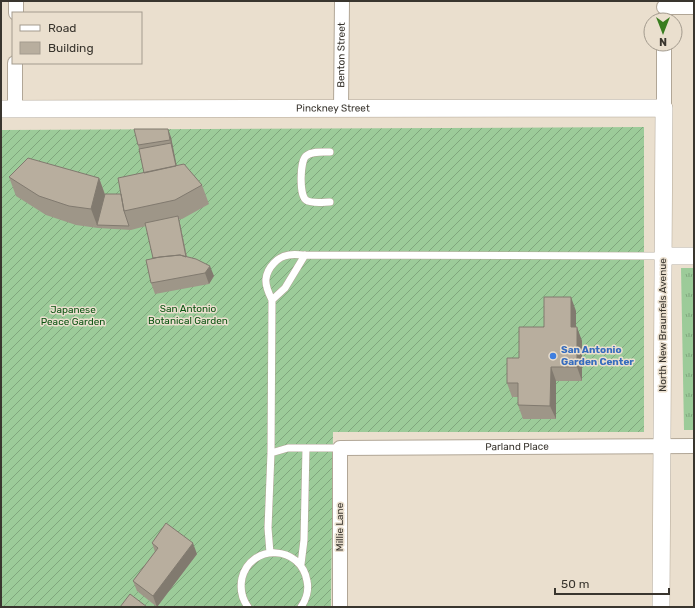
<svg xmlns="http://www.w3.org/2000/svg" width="695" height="608" viewBox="0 0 695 608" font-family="Rubik,sans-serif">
	<defs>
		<pattern id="park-tufts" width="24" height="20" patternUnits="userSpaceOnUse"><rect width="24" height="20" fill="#9ccb99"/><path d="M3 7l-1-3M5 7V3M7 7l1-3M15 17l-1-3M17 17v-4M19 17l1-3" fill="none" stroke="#80a67d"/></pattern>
		<pattern id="garden-furrows" width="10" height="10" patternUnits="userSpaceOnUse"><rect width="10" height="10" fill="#9ccb99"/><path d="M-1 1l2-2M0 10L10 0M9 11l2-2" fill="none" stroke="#80a67d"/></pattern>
	</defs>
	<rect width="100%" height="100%" fill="#eadfce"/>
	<path fill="url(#park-tufts)" d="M 681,268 L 694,268 L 694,430 L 684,430 Z"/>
	<path fill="url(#garden-furrows)" d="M 644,127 L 644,432 L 333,432 L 331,607 L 1,607 L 1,130 Z"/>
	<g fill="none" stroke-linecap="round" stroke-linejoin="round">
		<g stroke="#b1a696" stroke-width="8">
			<path id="service" d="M 330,202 C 324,202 311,204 306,200 C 299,195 300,161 306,156 C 312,151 323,152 330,152
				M 272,300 L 285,288 L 305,255
				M 271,453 L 288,448 L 340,448
				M 270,553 L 268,528 L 271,453 L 272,300 C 269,294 265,286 266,279 C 267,268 278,256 289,255 C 294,254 300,255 305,255 L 663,256
				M 301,564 L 304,540 L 306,448
				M 248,607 C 242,599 240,588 242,578 C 251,543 301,545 307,581 C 309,590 306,600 301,607"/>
		</g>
		<g stroke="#b1a696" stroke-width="16">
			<g id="minor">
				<path d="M 664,7 L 694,7"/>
				<path d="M 16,13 L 16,1"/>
				<path id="s1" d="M 341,108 L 342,1"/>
				<path d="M 664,108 L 664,44"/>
				<path d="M 15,109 L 15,63"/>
				<path id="s2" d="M 340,607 L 340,448 L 694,446"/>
			</g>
		</g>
		<g stroke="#b1a696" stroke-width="18">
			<g id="tertiary">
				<path id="s3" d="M 1,109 L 664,108 L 661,607"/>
				<path d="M 663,256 L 694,256"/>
			</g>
		</g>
		<use href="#service" stroke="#fff" stroke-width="7"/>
		<use href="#minor" stroke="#fff" stroke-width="14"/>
		<use href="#tertiary" stroke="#fff" stroke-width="17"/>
	</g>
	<path fill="#9e9688" d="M 171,137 L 176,166 L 202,185 L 209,204 L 182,219 L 179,219 L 187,257 L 214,276 L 209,284 L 155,294 L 151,283 L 153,258 L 146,226 L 131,230 L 98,228 L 76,225 L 46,215 L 16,196 L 9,177 L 99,178 L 105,194 L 121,194 L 144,173 L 139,149 L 138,145 Z
		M 576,311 L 576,327 L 582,341 L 582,381 L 556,381 L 556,419 L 523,419 L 518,405 L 518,397 L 512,397 L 507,383 L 519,358 L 544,327 Z
		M 152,543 L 197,554 L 157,607 L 137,591 L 133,581 L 155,552 Z"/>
	<path fill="#817a6f" d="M 168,129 L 171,137 L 179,177 L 177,173 Z
		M 99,178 L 106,198 L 97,225 L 91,209 Z
		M 178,216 L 179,219 L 189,267 L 188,263 Z
		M 210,266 L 214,276 L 209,284 L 205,273 Z
		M 571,297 L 576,311 L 576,341 L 571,327 Z
		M 577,327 L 582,341 L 582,381 L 577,367 Z
		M 551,367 L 556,381 L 556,419 L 550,406 Z
		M 193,543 L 197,554 L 157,607 L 153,596 Z"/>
	<path fill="#b8ae9e" stroke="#817a6f" d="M 134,129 L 168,129 L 170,140 L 138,145 Z
		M 171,143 L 176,166 L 144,173 L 139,149 Z
		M 28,158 L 99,178 L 91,209 L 69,206 L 39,196 L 9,177 Z
		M 184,164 L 202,185 L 175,200 L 124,211 L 118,178 Z
		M 105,194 L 121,194 L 124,211 L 129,226 L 97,225 Z
		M 178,216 L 186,257 L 180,255 L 160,257 L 153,258 L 145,223 Z
		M 180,255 L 196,259 L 210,266 L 205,273 L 151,283 L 146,260 L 160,257 Z
		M 544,297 L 571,297 L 571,327 L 577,327 L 577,367 L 551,367 L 550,406 L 518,405 L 518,383 L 507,383 L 507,358 L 519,358 L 519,327 L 544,327 Z
		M 166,523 L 193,543 L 153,596 L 133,581 L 158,548 L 152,543 Z
		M 130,594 L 147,607 L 120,607 Z"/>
	<circle fill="#3f7fe0" stroke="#eadfce" stroke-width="1.5" cx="553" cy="356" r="4"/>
	<g text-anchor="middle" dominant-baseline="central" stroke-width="3" stroke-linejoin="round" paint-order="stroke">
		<g font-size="10" fill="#39352e" stroke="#eadfce">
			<text stroke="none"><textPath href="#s1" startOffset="53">Benton Street</textPath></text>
			<text stroke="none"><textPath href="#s3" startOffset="332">Pinckney Street</textPath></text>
			<text transform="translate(663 325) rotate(-90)">North New Braunfels Avenue</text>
			<text stroke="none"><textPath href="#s2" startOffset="336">Parland Place</textPath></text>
			<text transform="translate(340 527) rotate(-90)">Millie Lane</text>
		</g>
		<g font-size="10" fill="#0b5411" stroke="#eadfce">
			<text x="188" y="309">San Antonio<tspan x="188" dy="12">Botanical Garden</tspan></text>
			<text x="73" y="310">Japanese<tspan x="73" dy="12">Peace Garden</tspan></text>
		</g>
		<g font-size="10" font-weight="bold" fill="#366cbe" stroke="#eadfce" text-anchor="start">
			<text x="561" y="350">San Antonio<tspan x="561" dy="12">Garden Center</tspan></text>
		</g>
	</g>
	<rect width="695" height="608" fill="none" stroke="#39352e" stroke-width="4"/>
	<rect x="12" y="12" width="130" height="52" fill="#eadfce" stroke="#a39b8e"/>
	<rect x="20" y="25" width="20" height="6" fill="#ffffff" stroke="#a39b8e"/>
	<text x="48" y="32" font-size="12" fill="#39352e">Road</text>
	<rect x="20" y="42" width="20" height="12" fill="#b8ae9e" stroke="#a39b8e"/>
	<text x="48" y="52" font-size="12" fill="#39352e">Building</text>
	<g transform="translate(663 32) rotate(180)"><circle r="19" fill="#eadfce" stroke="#a39b8e"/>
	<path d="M0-3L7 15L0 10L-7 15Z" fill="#397d1f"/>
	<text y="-6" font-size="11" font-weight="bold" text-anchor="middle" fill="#39352e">N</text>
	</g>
	<path d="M555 588v6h114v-6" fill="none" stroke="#39352e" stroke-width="2"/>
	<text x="561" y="588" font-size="12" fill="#39352e" stroke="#eadfce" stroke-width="3" paint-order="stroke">50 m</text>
</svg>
